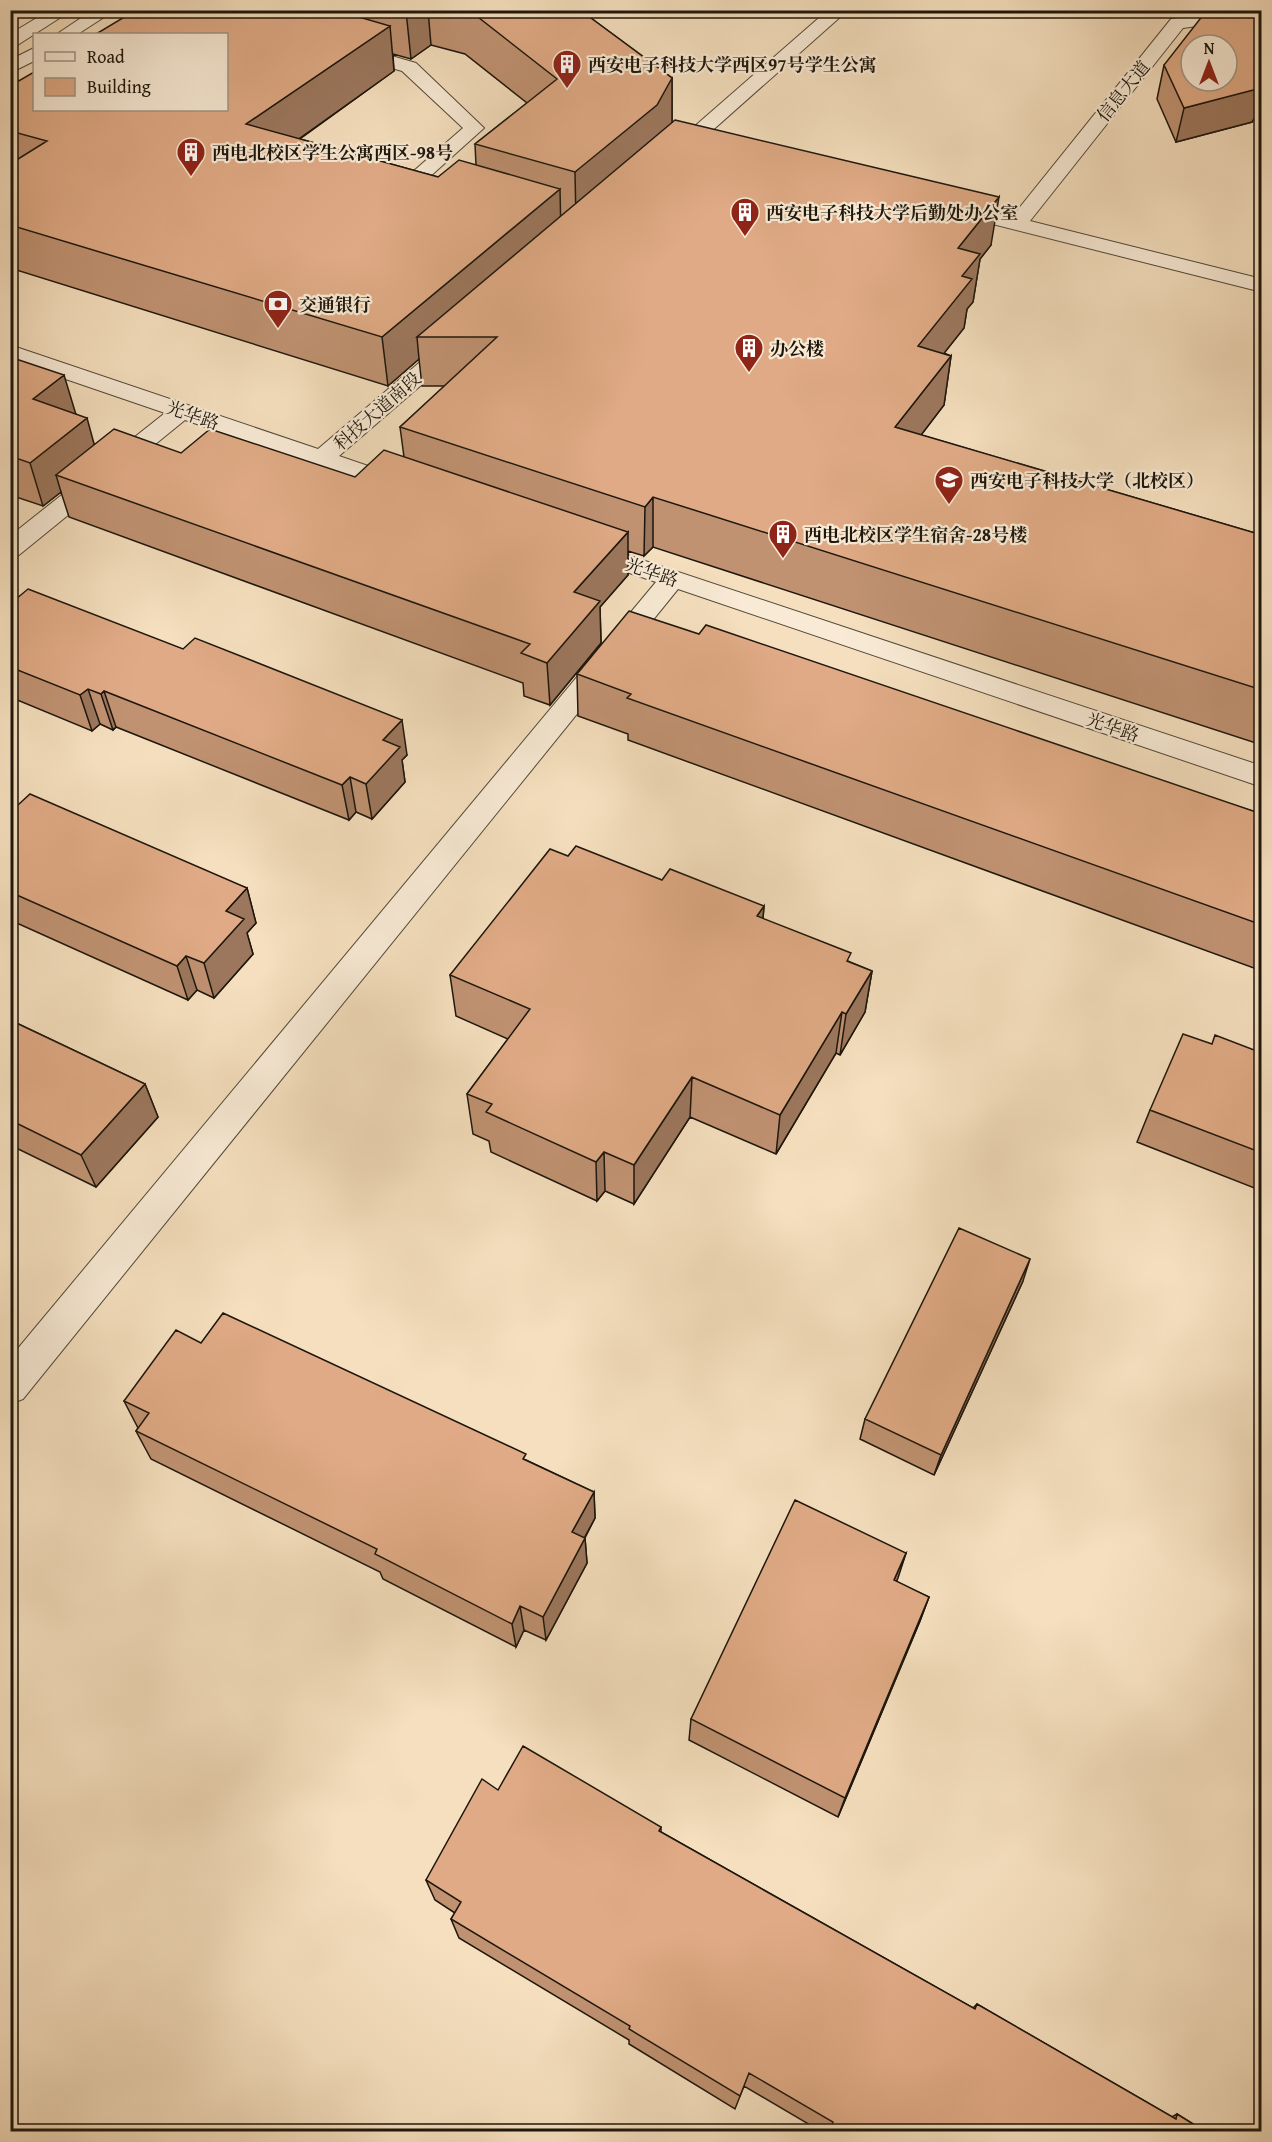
<svg xmlns="http://www.w3.org/2000/svg" width="1272" height="2142" viewBox="0 0 1272 2142" font-family="'Gentium Book Plus','Noto Serif SC',serif">
	<rect width="100%" height="100%" fill="#f5dfbe"/>
	<filter id="stains"><feTurbulence type="fractalNoise" baseFrequency=".00333" numOctaves="4"/><feColorMatrix values="0 0 0 0 .2 0 0 0 0 .09 0 0 0 0 .02 0 0 0 .5 -.17"/></filter>
	<radialGradient id="worn" r=".72"><stop offset=".6" stop-color="#630" stop-opacity="0"/><stop offset="1" stop-color="#630" stop-opacity=".3"/></radialGradient>
	<g fill="none" stroke-linecap="round" stroke-linejoin="round">
		<g stroke="#534838" stroke-width="2">
			<path id="minor" d="M 50,10 L 72,10 L 16,46 L 10,47 L 10,34 Z
				M 93,10 L 115,10 L 78,34 L 57,34 Z
				M 828,10 L 848,10 L 678,161 L 664,161 L 661,157 L 664,153 Z
				M 1232,10 L 1262,10 L 1262,17 L 1183,28 L 1030,221 L 1262,279 L 1262,292 L 945,212 L 942,208 L 945,204 L 952,202 L 1012,217 L 1171,19 Z
				M 350,44 L 416,63 L 484,128 L 425,181 L 445,187 L 448,191 L 445,195 C 434,198 407,193 400,183 L 463,128 L 402,71 L 344,54 L 341,50 L 344,46 Z
				M 34,48 L 34,61 L 10,73 L 10,60 Z
				M 455,337 L 463,339 L 466,344 L 463,349 L 339,456 L 412,481 L 415,486 L 412,491 L 403,493 L 394,491 L 185,420 L 19,555 L 10,557 L 10,536 L 165,413 L 10,360 L 10,345 L 318,449 L 447,339 Z
				M 585,541 L 1262,766 L 1262,787 L 678,589 L 23,1399 L 10,1404 L 10,1358 L 656,582 L 576,555 L 572,549 L 576,543 Z"/>
		</g>
		<use href="#minor" fill="#f8ead5" fill-rule="evenodd"/>
	</g>
	<path fill="#c09272" stroke="#1d160c" stroke-width="1.5" fill-rule="evenodd" d="M 308,10 L 580,10 L 672,78 L 672,123 L 991,245 L 980,259 L 973,302 L 967,309 L 964,328 L 944,353 L 951,356 L 944,405 L 921,435 L 1262,535 L 1262,745 L 653,547 L 644,556 L 628,551 L 628,575 L 600,607 L 601,643 L 550,705 L 524,696 L 523,683 L 69,517 L 61,492 L 43,506 L 10,495 L 10,357 L 76,414 L 94,444 L 181,453 L 355,477 L 404,457 L 400,427 L 445,386 L 422,386 L 419,359 L 388,386 L 10,268 L 10,86 L 305,13 ZM 431,45 L 465,54 L 527,103 L 475,144 L 476,165 L 438,177 L 300,139 L 394,71 L 393,54 L 411,59 Z
		M 1144,10 L 1175,10 L 1170,16 Z
		M 1262,10 L 1262,106 L 1252,122 L 1176,142 L 1157,99 L 1164,65 Z
		M 10,604 L 407,755 L 402,760 L 405,782 L 372,819 L 356,812 L 349,820 L 116,727 L 113,730 L 100,724 L 92,731 L 10,697 Z
		M 699,634 L 1262,814 L 1262,971 L 628,740 L 628,734 L 578,716 L 577,674 Z
		M 10,802 L 247,888 L 256,923 L 247,933 L 253,954 L 214,998 L 197,990 L 188,1000 L 10,920 Z
		M 568,856 L 764,906 L 763,919 L 850,962 L 872,971 L 865,1012 L 840,1055 L 836,1053 L 776,1154 L 690,1117 L 634,1204 L 605,1191 L 597,1201 L 491,1152 L 489,1141 L 473,1134 L 467,1094 L 508,1039 L 456,1016 L 450,975 Z
		M 10,1020 L 145,1084 L 158,1117 L 96,1187 L 10,1145 Z
		M 1212,1044 L 1262,1053 L 1262,1191 L 1137,1142 L 1150,1110 Z
		M 1023,1281 L 934,1475 L 860,1439 L 865,1419 Z
		M 201,1343 L 526,1460 L 594,1492 L 595,1518 L 585,1538 L 587,1563 L 546,1640 L 524,1630 L 516,1647 L 383,1579 L 380,1572 L 151,1459 L 136,1431 L 138,1428 L 124,1401 Z
		M 906,1553 L 896,1582 L 929,1597 L 920,1621 L 838,1817 L 689,1740 L 691,1719 Z
		M 1262,1771 L 1262,1787 L 1258,1785 Z
		M 498,1790 L 661,1827 L 661,1832 L 973,2008 L 977,2004 L 1172,2117 L 1177,2114 L 1206,2132 L 822,2132 L 744,2086 L 735,2109 L 629,2044 L 629,2040 L 459,1938 L 451,1919 L 455,1913 L 435,1900 L 426,1880 Z"/>
	<path fill="#9c775d" stroke="#1d160c" stroke-width="1.5" d="M 428,10 L 431,45 L 411,59 L 406,11 Z
		M 390,26 L 394,71 L 254,171 L 246,124 Z
		M 672,78 L 672,127 L 576,224 L 575,172 Z
		M 1262,87 L 1262,106 L 1252,122 L 1176,142 L 1184,108 Z
		M 560,189 L 561,237 L 417,337 L 419,359 L 388,386 L 382,337 Z
		M 999,197 L 991,245 L 980,259 L 973,302 L 967,309 L 964,328 L 911,395 L 918,346 L 958,248 Z
		M 951,356 L 944,405 L 889,477 L 895,427 Z
		M 64,375 L 77,418 L 33,399 Z
		M 87,418 L 99,462 L 56,475 L 61,492 L 43,506 L 30,463 Z
		M 653,497 L 653,547 L 644,556 L 645,507 Z
		M 628,532 L 628,575 L 600,607 L 601,643 L 550,705 L 547,663 L 574,592 Z
		M 88,689 L 100,724 L 92,731 L 80,695 Z
		M 104,691 L 116,727 L 113,730 L 101,694 Z
		M 402,720 L 407,755 L 402,760 L 405,782 L 372,819 L 366,784 L 383,740 Z
		M 350,777 L 356,812 L 349,820 L 342,785 Z
		M 247,888 L 256,923 L 247,933 L 253,954 L 214,998 L 204,963 L 226,911 Z
		M 764,906 L 760,948 L 757,916 Z
		M 186,956 L 197,990 L 188,1000 L 177,966 Z
		M 872,971 L 865,1012 L 840,1055 L 846,1014 Z
		M 842,1012 L 836,1053 L 776,1154 L 780,1115 Z
		M 692,1077 L 690,1117 L 634,1204 L 634,1165 Z
		M 145,1084 L 158,1117 L 96,1187 L 81,1155 Z
		M 604,1152 L 605,1191 L 597,1201 L 596,1162 Z
		M 1030,1259 L 1023,1281 L 934,1475 L 941,1455 Z
		M 594,1492 L 595,1518 L 574,1557 L 572,1532 Z
		M 585,1538 L 587,1563 L 546,1640 L 543,1617 Z
		M 906,1553 L 898,1578 L 886,1605 L 894,1580 Z
		M 929,1597 L 920,1621 L 838,1817 L 845,1798 Z
		M 520,1606 L 524,1630 L 516,1647 L 512,1624 Z"/>
	<path fill="#dfaa85" stroke="#1d160c" stroke-width="1.5" fill-rule="evenodd" d="M 136,10 L 297,10 L 305,13 L 308,10 L 335,10 L 390,26 L 246,124 L 438,177 L 459,160 L 560,189 L 382,337 L 10,225 L 10,164 L 47,141 L 10,131 L 10,86 L 34,72 L 34,110 L 226,110 L 226,34 L 96,34 Z
		M 469,10 L 580,10 L 672,78 L 657,105 L 575,172 L 475,144 L 557,79 Z
		M 1207,10 L 1262,10 L 1262,87 L 1261,88 L 1184,108 L 1164,65 ZM 1191,45 L 1227,45 L 1227,81 L 1191,81 Z
		M 675,120 L 999,197 L 958,248 L 980,254 L 962,276 L 972,279 L 918,346 L 951,356 L 895,427 L 1262,535 L 1262,690 L 653,497 L 645,507 L 400,427 L 497,337 L 417,337 Z
		M 10,357 L 64,375 L 33,399 L 87,418 L 30,463 L 10,456 Z
		M 114,429 L 181,453 L 210,429 L 355,477 L 384,450 L 628,532 L 574,592 L 600,601 L 547,663 L 521,653 L 530,644 L 56,475 Z
		M 28,589 L 183,649 L 195,638 L 402,720 L 383,740 L 400,747 L 366,784 L 350,777 L 342,785 L 104,691 L 101,694 L 88,689 L 80,695 L 10,667 L 10,604 Z
		M 629,611 L 699,634 L 706,625 L 1262,814 L 1262,925 L 627,698 L 631,694 L 577,674 Z
		M 30,794 L 247,888 L 226,911 L 244,919 L 204,963 L 186,956 L 177,966 L 10,892 L 10,802 L 18,805 Z
		M 576,846 L 662,880 L 670,869 L 764,906 L 757,916 L 851,953 L 847,961 L 872,971 L 846,1014 L 842,1012 L 780,1115 L 692,1077 L 634,1165 L 604,1152 L 596,1162 L 486,1112 L 492,1104 L 467,1094 L 530,1009 L 450,975 L 550,849 L 568,856 Z
		M 10,1020 L 145,1084 L 81,1155 L 10,1120 Z
		M 1183,1034 L 1212,1044 L 1215,1035 L 1262,1053 L 1262,1153 L 1150,1110 Z
		M 959,1228 L 1030,1259 L 941,1455 L 865,1419 Z
		M 223,1313 L 526,1454 L 523,1459 L 594,1492 L 572,1532 L 585,1538 L 543,1617 L 520,1606 L 512,1624 L 375,1554 L 377,1549 L 136,1431 L 149,1413 L 124,1401 L 176,1330 L 201,1343 Z
		M 795,1500 L 906,1553 L 894,1580 L 929,1597 L 845,1798 L 691,1719 Z
		M 523,1746 L 661,1827 L 659,1831 L 975,2009 L 977,2004 L 1176,2119 L 1177,2114 L 1206,2132 L 829,2132 L 833,2122 L 749,2073 L 740,2096 L 629,2029 L 630,2026 L 451,1919 L 461,1902 L 426,1880 L 482,1779 L 498,1790 Z"/>
	<defs>
		<g id="building-pin" transform="scale(1.5)"><path d="M0 17L-7.5 6A9.5 9.5 0 1 1 7.5 6Z" fill="#8f2418" stroke="#f8ead5"/><path d="M-4-6H4V6H1V3H-1V6H-4ZM-2.5-4.3h1.7v1.8h-1.7ZM.8-4.3h1.7v1.8H.8ZM-2.5-1h1.7V.8h-1.7ZM.8-1h1.7V.8H.8Z" fill="#fff"/></g>
		<g id="bank-pin" transform="scale(1.5)"><path d="M0 17L-7.5 6A9.5 9.5 0 1 1 7.5 6Z" fill="#8f2418" stroke="#f8ead5"/><path d="M-6-4H6V4H-6ZM0-2.3a2.3 2.3 0 1 0 0 4.6a2.3 2.3 0 1 0 0-4.6Z" fill="#fff"/></g>
		<g id="university-pin" transform="scale(1.5)"><path d="M0 17L-7.5 6A9.5 9.5 0 1 1 7.5 6Z" fill="#8f2418" stroke="#f8ead5"/><path d="M0-5L7-2L0 1L-7-2ZM-4 1L0 2.5L4 1V4Q0 6-4 4Z" fill="#fff"/></g>
	</defs>
	<g fill-rule="evenodd">
		<use href="#building-pin" x="567" y="64"/>
		<use href="#building-pin" x="191" y="152"/>
		<use href="#building-pin" x="745" y="212"/>
		<use href="#bank-pin" x="278" y="304"/>
		<use href="#building-pin" x="749" y="348"/>
		<use href="#university-pin" x="949" y="480"/>
		<use href="#building-pin" x="783" y="534"/>
	</g>
	<g text-anchor="middle" dominant-baseline="central" stroke-width="4.5" stroke-linejoin="round" paint-order="stroke">
		<g font-size="18" font-weight="bold" fill="#1d160c" stroke="#f8ead5" text-anchor="start">
			<text x="588" y="64">西安电子科技大学西区97号学生公寓</text>
			<text x="212" y="152">西电北校区学生公寓西区-98号</text>
			<text x="766" y="212">西安电子科技大学后勤处办公室</text>
			<text x="299" y="304">交通银行</text>
			<text x="770" y="348">办公楼</text>
			<text x="970" y="480">西安电子科技大学（北校区）</text>
			<text x="804" y="534">西电北校区学生宿舍-28号楼</text>
		</g>
		<g font-size="18" fill="#1d160c" stroke="#f8ead5">
			<text transform="translate(1123 91) rotate(-51)">信息大道</text>
			<text transform="translate(377 411) rotate(-41)">科技大道南段</text>
			<text transform="translate(193 415) rotate(19)">光华路</text>
			<text transform="translate(652 572) rotate(19)">光华路</text>
			<text transform="translate(1113 727) rotate(19)">光华路</text>
		</g>
	</g>
	<rect width="1272" height="2142" fill="none" stroke="#f5dfbe" stroke-width="36"/>
	<rect x="12" y="12" width="1248" height="2118" fill="none" stroke="#1d160c" stroke-width="3"/>
	<rect x="18" y="18" width="1236" height="2106" fill="none" stroke="#1d160c" stroke-width="1.5"/>
	<rect x="33" y="33" width="195" height="78" fill="#f8ead5" stroke="#a09585" stroke-width="1.5"/>
	<rect x="45" y="52" width="30" height="9" fill="#f8ead5" stroke="#a09585" stroke-width="1.5"/>
	<text x="87" y="63" font-size="18" fill="#1d160c">Road</text>
	<rect x="45" y="78" width="30" height="18" fill="#dfaa85" stroke="#a09585" stroke-width="1.5"/>
	<text x="87" y="93" font-size="18" fill="#1d160c">Building</text>
	<g transform="translate(1209 63)"><circle r="28" fill="#f8ead5" stroke="#a09585" stroke-width="1.5"/>
	<path d="M0-4.5L10 22L0 15L-10 22Z" fill="#8f2418"/>
	<text y="-9" font-size="16" font-weight="bold" text-anchor="middle" fill="#1d160c">N</text>
	</g>
	<rect width="100%" height="100%" filter="url(#stains)"/>
	<rect width="100%" height="100%" fill="url(#worn)"/>
</svg>
